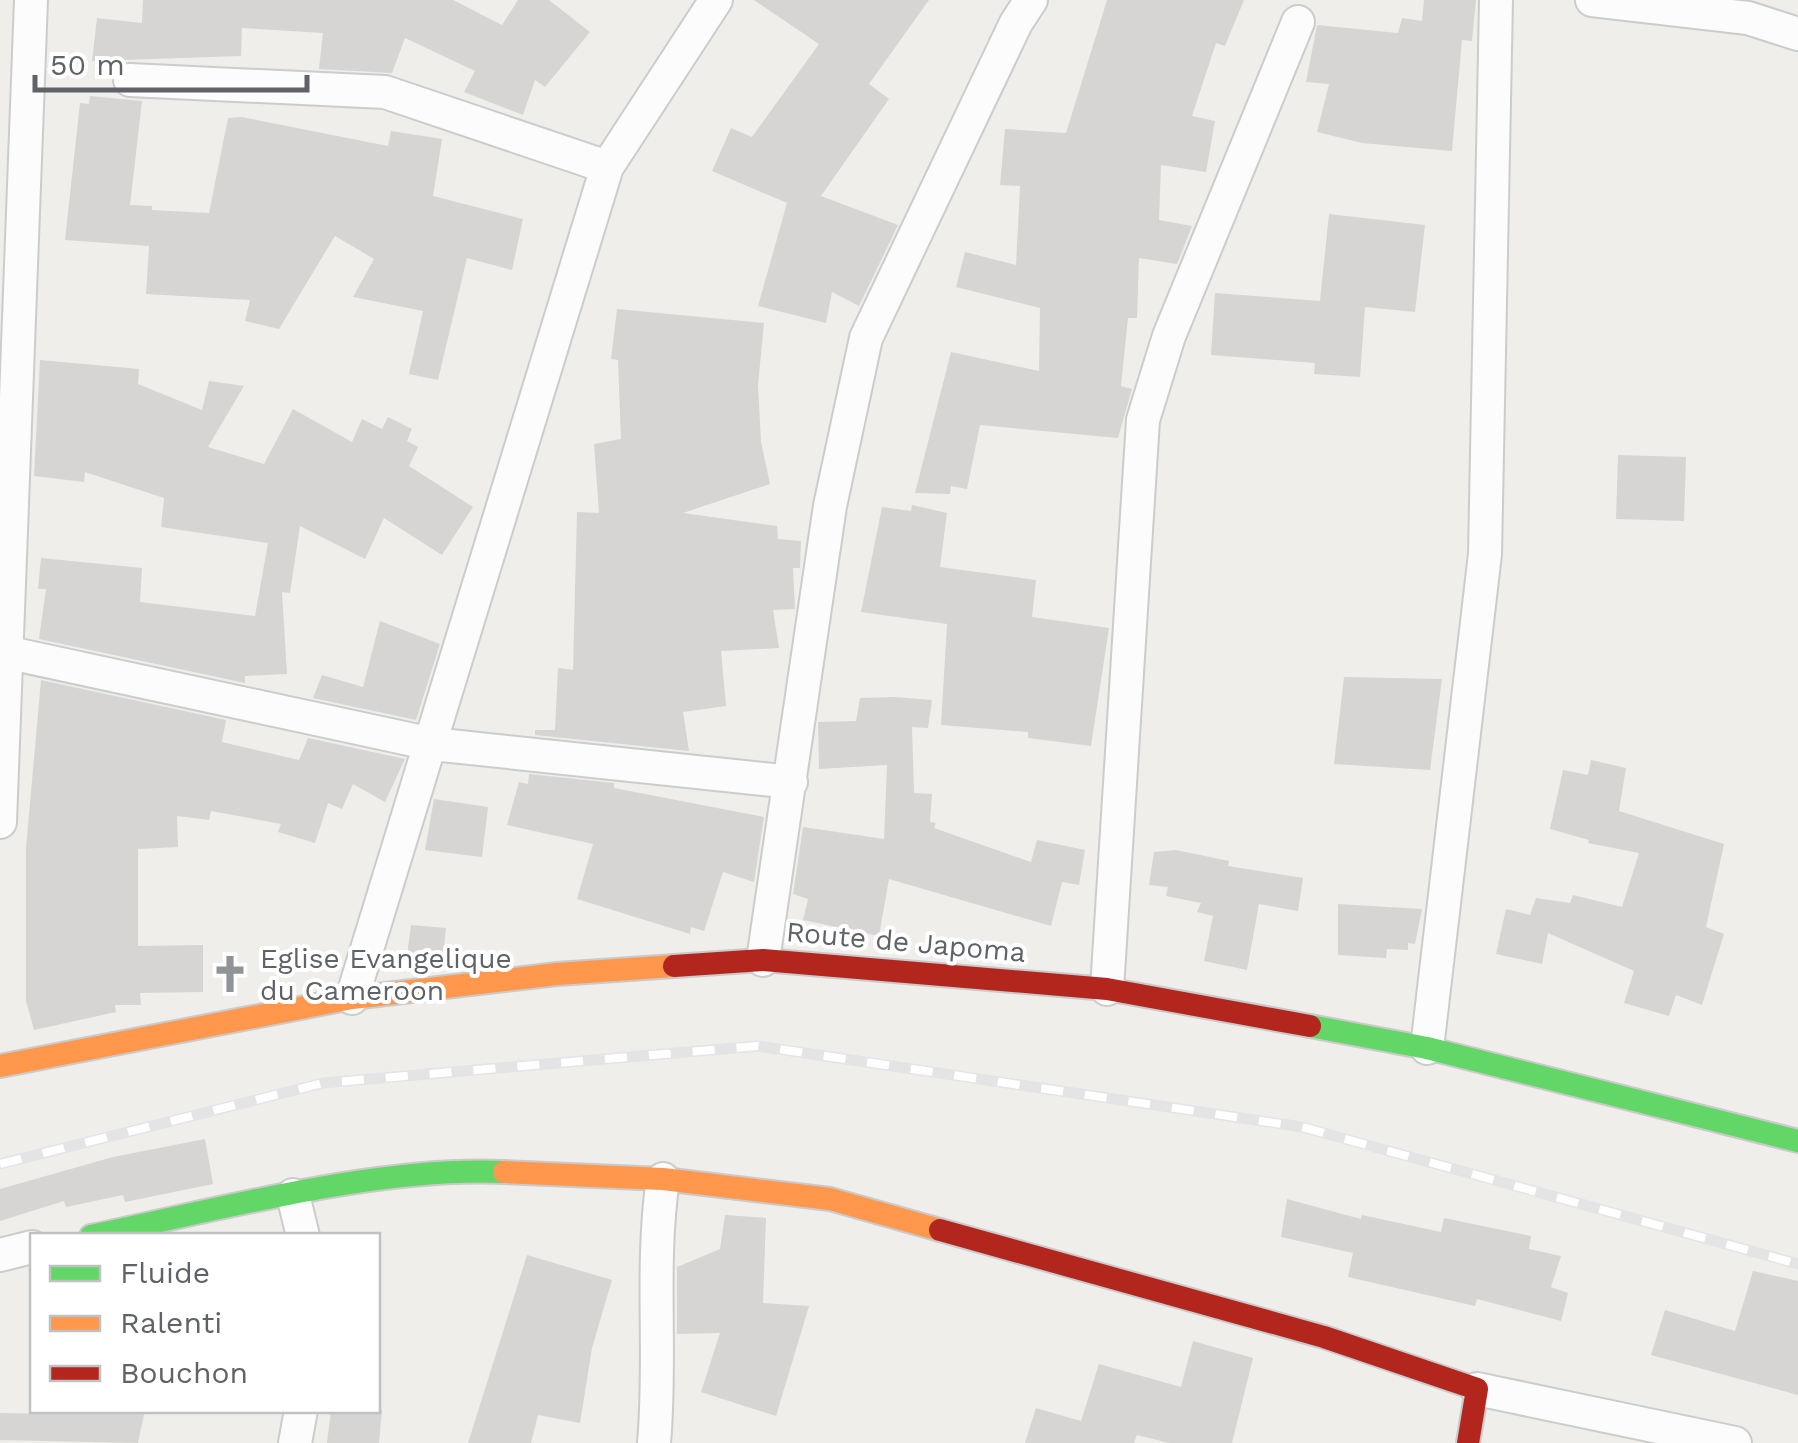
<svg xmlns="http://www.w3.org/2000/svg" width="1798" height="1443" viewBox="0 0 1798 1443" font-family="'Work Sans',sans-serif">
	<rect width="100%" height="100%" fill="#efeeea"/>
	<path fill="#d6d5d3" d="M 143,0 L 453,0 L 502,25 L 518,0 L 549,0 L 590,32 L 545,87 L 535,80 L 523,115 L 464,92 L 475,71 L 405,38 L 392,73 L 319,69 L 323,33 L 242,28 L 241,56 L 92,61 L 97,18 L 142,23 Z
		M 754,0 L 929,0 L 869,84 L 889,99 L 821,196 L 898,225 L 859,306 L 832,292 L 826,323 L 758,306 L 787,203 L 712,171 L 731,128 L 752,137 L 819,44 Z
		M 1107,0 L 1244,0 L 1225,46 L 1216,43 L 1192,116 L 1215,121 L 1206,172 L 1161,165 L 1159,220 L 1192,226 L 1177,264 L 1139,258 L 1137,318 L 1128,318 L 1121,386 L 1132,389 L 1118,438 L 980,425 L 967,489 L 951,486 L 950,494 L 915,493 L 951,352 L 1039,371 L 1040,308 L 956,287 L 965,252 L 1016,265 L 1020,186 L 1000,185 L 1005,129 L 1066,133 Z
		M 1424,0 L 1476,0 L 1472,41 L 1462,40 L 1452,151 L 1362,143 L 1317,132 L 1329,84 L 1306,82 L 1317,25 L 1398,33 L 1402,18 L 1422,21 Z
		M 90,96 L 142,101 L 130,205 L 152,206 L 152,210 L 209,213 L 228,118 L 242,117 L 388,146 L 391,131 L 442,139 L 433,196 L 523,219 L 512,270 L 467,258 L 438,380 L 409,374 L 423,311 L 353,297 L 374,259 L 335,236 L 279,329 L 245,321 L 250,300 L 146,294 L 149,246 L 65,240 L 80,103 L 89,104 Z
		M 1329,214 L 1425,225 L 1415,312 L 1365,307 L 1360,377 L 1314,374 L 1315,363 L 1211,355 L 1215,293 L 1320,301 Z
		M 617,309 L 764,323 L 758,385 L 761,442 L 770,484 L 683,513 L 777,526 L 778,539 L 801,541 L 800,568 L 793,568 L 795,609 L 773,610 L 779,648 L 721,651 L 726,706 L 683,712 L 689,751 L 535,735 L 535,730 L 555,730 L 558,668 L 573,670 L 577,512 L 599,513 L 594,444 L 621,439 L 618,360 L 611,359 Z
		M 40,360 L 139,369 L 138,384 L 202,410 L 209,381 L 244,386 L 208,447 L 264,464 L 293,409 L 352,442 L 362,419 L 382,429 L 388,417 L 412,429 L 407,441 L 418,447 L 409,466 L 473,507 L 442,555 L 384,518 L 365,559 L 300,526 L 290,593 L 282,592 L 287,674 L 245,676 L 245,683 L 39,639 L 46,589 L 38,589 L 41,558 L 142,568 L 140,602 L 255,616 L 268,543 L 161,527 L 164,498 L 85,472 L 84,482 L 34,476 Z
		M 1618,455 L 1686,457 L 1684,521 L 1616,519 Z
		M 912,505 L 947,513 L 940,567 L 1036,580 L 1032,617 L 1109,628 L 1091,746 L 1028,738 L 1028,732 L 941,725 L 947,624 L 861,612 L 882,507 L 911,511 Z
		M 380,621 L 440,644 L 416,720 L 313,698 L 322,675 L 363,687 Z
		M 1344,677 L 1442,679 L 1430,770 L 1334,764 Z
		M 41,680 L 226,720 L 222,742 L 299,760 L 308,738 L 405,759 L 385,802 L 353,784 L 342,809 L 328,803 L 315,843 L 278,832 L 281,824 L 211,811 L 209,820 L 177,816 L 178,847 L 138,849 L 138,946 L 203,945 L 203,992 L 140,993 L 141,1005 L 115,1005 L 116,1012 L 34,1030 L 26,1001 L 26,848 Z
		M 894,697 L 932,700 L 928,728 L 912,727 L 914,793 L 932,794 L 930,822 L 936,823 L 934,828 L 1031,862 L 1037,840 L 1085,850 L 1079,885 L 1062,882 L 1051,926 L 889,879 L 879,936 L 803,920 L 808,899 L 793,894 L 803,827 L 884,839 L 887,765 L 819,769 L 818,722 L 856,721 L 860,698 Z
		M 1591,760 L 1626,768 L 1619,811 L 1724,844 L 1706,927 L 1724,934 L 1702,1005 L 1676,995 L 1669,1016 L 1624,1003 L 1634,971 L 1548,933 L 1542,964 L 1496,954 L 1506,909 L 1530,915 L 1536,898 L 1570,903 L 1573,895 L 1622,907 L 1639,853 L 1588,843 L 1589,840 L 1550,829 L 1563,770 L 1588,775 Z
		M 529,774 L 614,783 L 614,788 L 764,817 L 754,882 L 723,872 L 704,931 L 691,927 L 690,934 L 577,899 L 593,844 L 507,825 L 519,782 L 528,784 Z
		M 434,799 L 488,807 L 482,857 L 425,850 Z
		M 1176,850 L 1229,861 L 1228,866 L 1303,878 L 1298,911 L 1259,904 L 1247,970 L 1204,961 L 1213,916 L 1197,912 L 1201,903 L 1166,896 L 1168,887 L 1149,885 L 1154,852 Z
		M 1338,904 L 1422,909 L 1415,944 L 1408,943 L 1408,950 L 1387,949 L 1386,958 L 1338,955 Z
		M 411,925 L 446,928 L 443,958 L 406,963 Z
		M 205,1139 L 213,1184 L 125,1202 L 123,1195 L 66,1207 L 64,1201 L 0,1221 L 0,1189 L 113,1157 Z
		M 1287,1199 L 1361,1219 L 1362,1215 L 1441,1232 L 1444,1218 L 1531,1236 L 1529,1249 L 1561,1256 L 1551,1287 L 1568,1293 L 1561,1321 L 1477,1299 L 1475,1306 L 1348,1277 L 1353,1253 L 1281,1237 Z
		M 725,1215 L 766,1218 L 763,1303 L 809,1306 L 776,1416 L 701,1392 L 720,1333 L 677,1334 L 677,1267 L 720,1249 Z
		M 527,1255 L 612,1280 L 592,1348 L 580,1423 L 538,1415 L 531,1443 L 468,1443 Z
		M 1753,1271 L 1798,1281 L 1798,1395 L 1651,1355 L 1665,1310 L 1735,1331 Z
		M 1193,1341 L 1253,1358 L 1232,1443 L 1169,1443 L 1137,1435 L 1134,1443 L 1025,1443 L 1036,1408 L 1081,1421 L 1099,1364 L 1181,1387 Z
		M 49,1410 L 145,1410 L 138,1443 L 0,1440 L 0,1413 L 48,1414 Z
		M 331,1410 L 382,1410 L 379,1443 L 327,1443 Z"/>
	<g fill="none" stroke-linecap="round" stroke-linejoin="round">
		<g stroke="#cbcccc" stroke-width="36">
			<path id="street" d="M 1592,0 L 1748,18 L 1798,34
				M 130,80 L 385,92 L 607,167
				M 0,651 L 432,744 L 791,782
				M 0,822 L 31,0
				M 763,960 L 830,506 L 866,338 L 1016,23 L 1031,0
				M 1107,989 L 1143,420 L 1169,336 L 1298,22
				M 352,998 L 607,167 L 716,0
				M 1427,1048 L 1485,554 L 1496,0
				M 293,1195 L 303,1236
				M 0,1255 L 32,1247
				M 1477,1389 L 1735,1443
				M 295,1443 L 301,1410
				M 654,1443 C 662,1354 650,1267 663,1179"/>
		</g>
		<g stroke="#cacacb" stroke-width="26">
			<path id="fast" d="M 1310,1026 L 1427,1048 L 1798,1141
				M 91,1236 C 217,1210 377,1166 504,1172"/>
		</g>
		<g stroke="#cacacb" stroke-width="26">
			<path id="slow" d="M 0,1066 L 352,998 L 557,974 L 674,966
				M 504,1172 L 663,1179 L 830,1199 L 940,1230"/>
		</g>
		<g stroke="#cacacb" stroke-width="26">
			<path id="jam" d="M 674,966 L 763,960 L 1107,989 L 1310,1026
				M 940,1230 L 1324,1337 L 1477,1389 L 1468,1443"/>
		</g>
		<use href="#street" stroke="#fdfcfc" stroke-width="32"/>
		<use href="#fast" stroke="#63d668" stroke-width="22"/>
		<use href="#slow" stroke="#ff974d" stroke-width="22"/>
		<use href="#jam" stroke="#b3261e" stroke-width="22"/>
		<g stroke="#e4e4e4" stroke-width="11">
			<path id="rail" d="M 0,1164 L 323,1083 L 758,1046 L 1302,1127 L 1798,1264"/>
		</g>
		<use href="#rail" stroke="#fff" stroke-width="8" stroke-dasharray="22" stroke-linecap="butt"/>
	</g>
	<defs>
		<g id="church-bare" transform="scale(3)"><path d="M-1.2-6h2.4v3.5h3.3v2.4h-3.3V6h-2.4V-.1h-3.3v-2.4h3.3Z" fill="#919496" stroke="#fff" stroke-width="2.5" paint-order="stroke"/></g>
	</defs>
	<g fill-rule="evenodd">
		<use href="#church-bare" x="230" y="974"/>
	</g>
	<g text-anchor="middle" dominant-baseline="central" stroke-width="8" stroke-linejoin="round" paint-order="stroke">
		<g font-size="28" fill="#5f6368" stroke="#fff">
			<text transform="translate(906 942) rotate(5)">Route de Japoma</text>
		</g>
		<g font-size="28" fill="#5f6368" stroke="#fff" text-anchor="start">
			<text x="260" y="958">Eglise Evangelique<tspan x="260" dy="32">du Cameroon</tspan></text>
		</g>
	</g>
	<rect x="30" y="1233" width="350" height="180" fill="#ffffff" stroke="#bfc1c3" stroke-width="2.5"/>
	<rect x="50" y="1266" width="50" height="15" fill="#63d668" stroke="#bfc1c3" stroke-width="2.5"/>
	<text x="120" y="1283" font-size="30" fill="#5f6368">Fluide</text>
	<rect x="50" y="1316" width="50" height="15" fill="#ff974d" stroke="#bfc1c3" stroke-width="2.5"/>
	<text x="120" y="1333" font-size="30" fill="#5f6368">Ralenti</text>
	<rect x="50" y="1366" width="50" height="15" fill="#b3261e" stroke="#bfc1c3" stroke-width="2.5"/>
	<text x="120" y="1383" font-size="30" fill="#5f6368">Bouchon</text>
	<path d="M35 75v15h272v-15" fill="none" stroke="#5f6368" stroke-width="5"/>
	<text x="50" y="75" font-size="30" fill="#5f6368" stroke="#ffffff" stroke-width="8" paint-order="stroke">50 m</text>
</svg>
